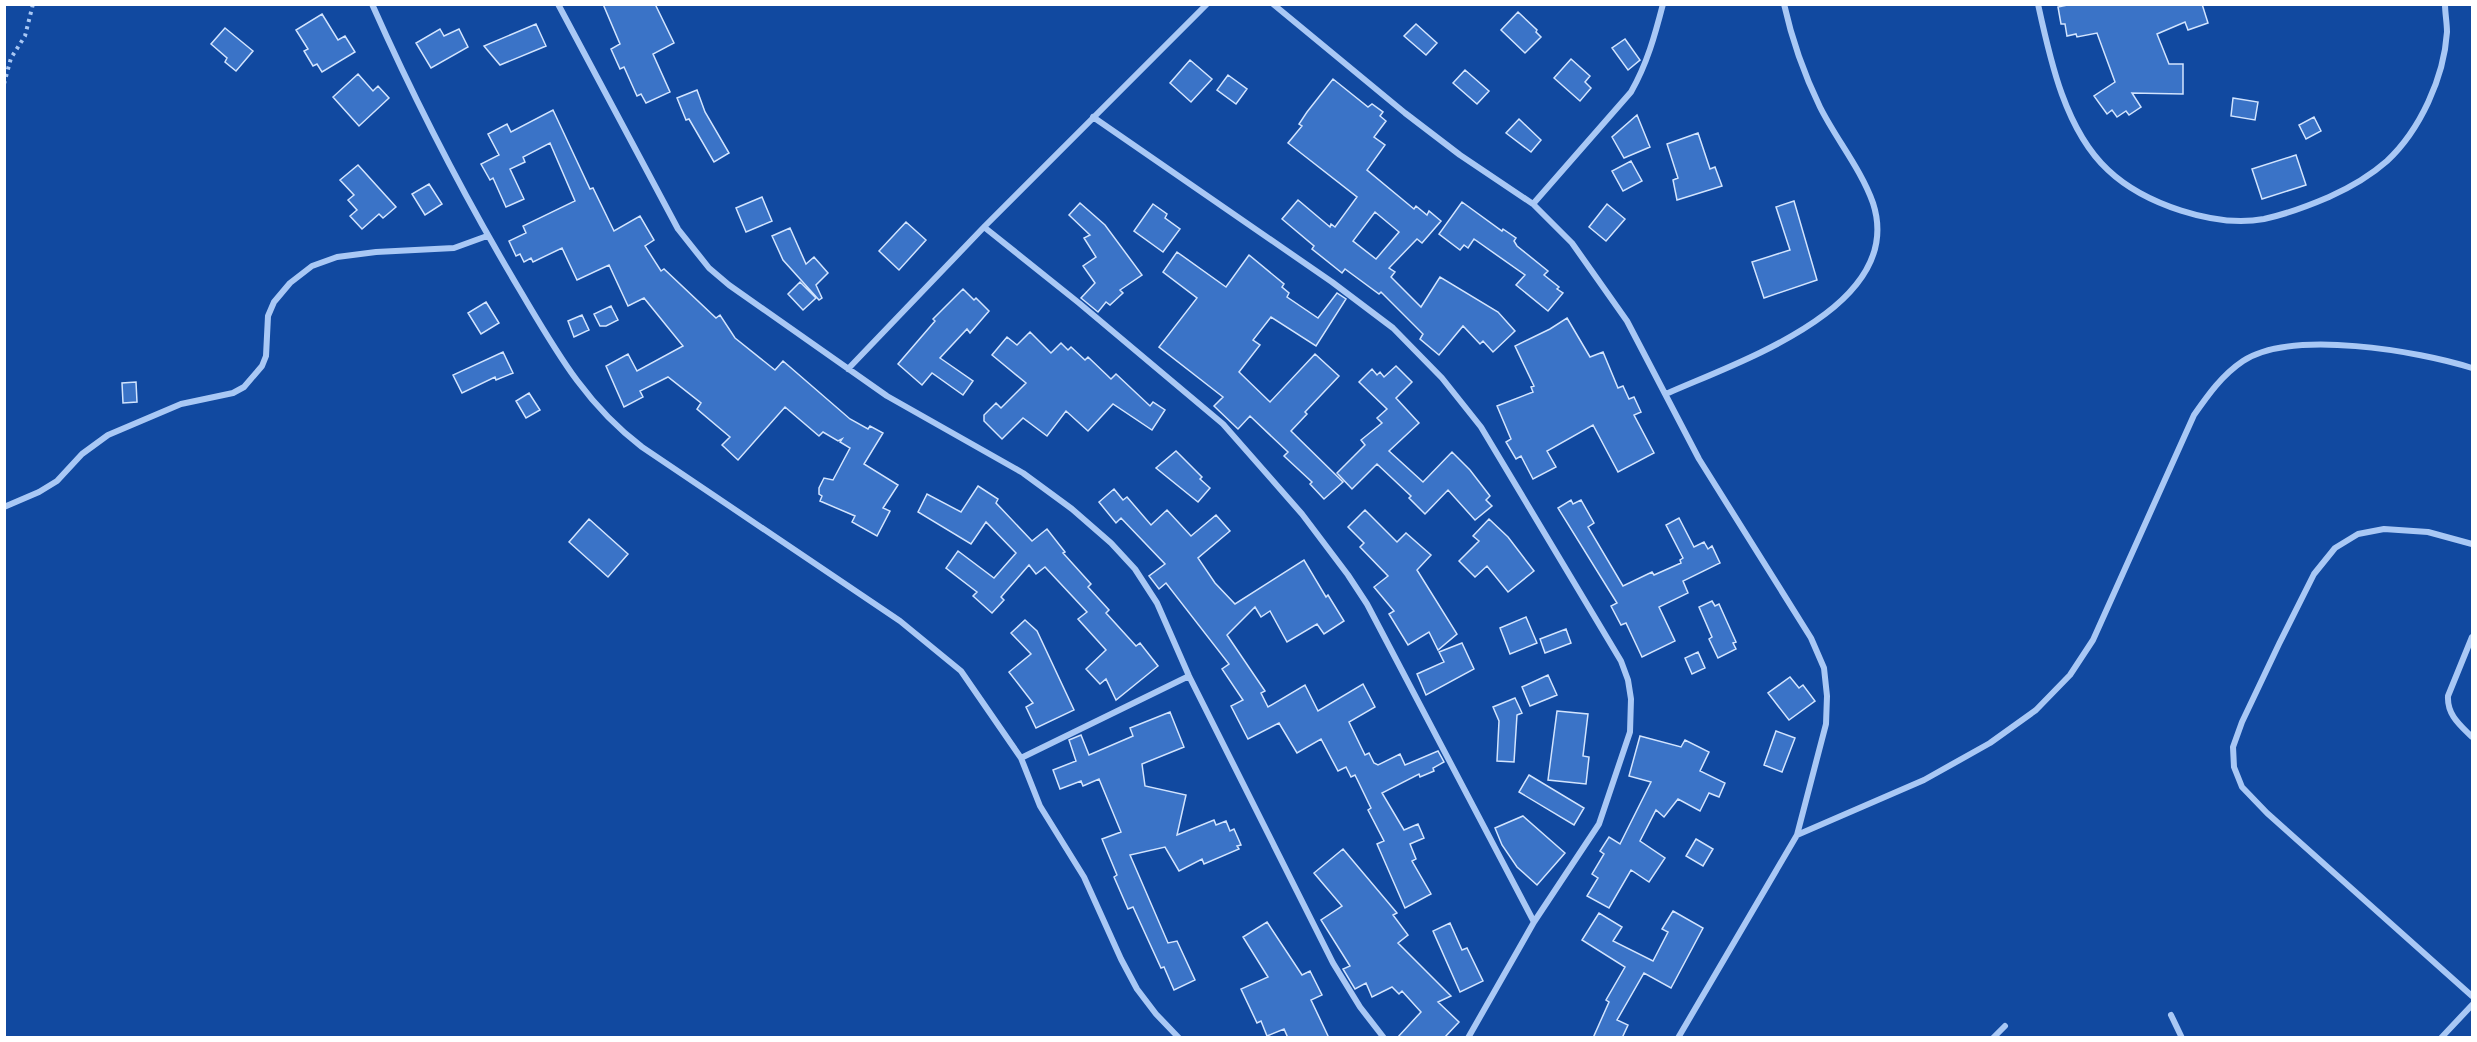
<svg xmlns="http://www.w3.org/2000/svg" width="2477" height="1042" viewBox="0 0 2477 1042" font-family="Cabin,sans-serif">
	<rect width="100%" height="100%" fill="#1149a0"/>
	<path fill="#3a73c7" stroke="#d2e4fe" stroke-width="1.5" fill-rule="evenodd" d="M 603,4 L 655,4 L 674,43 L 653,54 L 670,92 L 646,103 L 641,94 L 637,96 L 624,67 L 620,69 L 611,49 L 620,44 Z
		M 2072,4 L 2202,4 L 2208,23 L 2188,30 L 2185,22 L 2157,34 L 2169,64 L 2183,64 L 2183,94 L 2132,93 L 2141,107 L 2129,115 L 2126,111 L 2117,117 L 2112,110 L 2107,114 L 2094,96 L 2115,82 L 2097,33 L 2077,37 L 2076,34 L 2067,36 L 2065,24 L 2061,24 L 2058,7 Z
		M 1518,12 L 1537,30 L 1536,32 L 1541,37 L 1525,53 L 1501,30 Z
		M 322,14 L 338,40 L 345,36 L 355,52 L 322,72 L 317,64 L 313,66 L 304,51 L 308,49 L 296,30 Z
		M 536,24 L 546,46 L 500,65 L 484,46 Z
		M 1416,24 L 1437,43 L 1426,55 L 1404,36 Z
		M 225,28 L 253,51 L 236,71 L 225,62 L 227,58 L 211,44 Z
		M 440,29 L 444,36 L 459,29 L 468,47 L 431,68 L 416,43 Z
		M 1625,39 L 1640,60 L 1628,70 L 1612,48 Z
		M 1571,59 L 1590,76 L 1585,82 L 1591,88 L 1580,101 L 1554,78 Z
		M 1190,60 L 1212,79 L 1191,102 L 1170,83 Z
		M 1465,70 L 1489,91 L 1477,104 L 1453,83 Z
		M 358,74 L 373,91 L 378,86 L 389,98 L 359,126 L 333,97 Z
		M 1228,75 L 1247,89 L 1236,104 L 1217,90 Z
		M 1333,79 L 1368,107 L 1372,104 L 1383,112 L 1380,116 L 1386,121 L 1374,137 L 1385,145 L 1367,170 L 1414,209 L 1416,206 L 1427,215 L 1429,211 L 1441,221 L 1422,243 L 1417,239 L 1389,268 L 1395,272 L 1391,277 L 1421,307 L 1440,277 L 1498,312 L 1515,331 L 1493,352 L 1483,341 L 1480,344 L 1463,326 L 1439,355 L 1420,339 L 1423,334 L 1381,292 L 1379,294 L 1345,269 L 1342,273 L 1312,249 L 1314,246 L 1282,219 L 1298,200 L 1330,227 L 1331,224 L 1335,227 L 1357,197 L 1288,143 L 1302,126 L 1299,124 L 1307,112 ZM 1375,212 L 1399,232 L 1376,259 L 1353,241 Z
		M 697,90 L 705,112 L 729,153 L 714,162 L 689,119 L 686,120 L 677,98 Z
		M 2233,98 L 2258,102 L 2255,120 L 2231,116 Z
		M 553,110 L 590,189 L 593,188 L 614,231 L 640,216 L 654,240 L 645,246 L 661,271 L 664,269 L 716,318 L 720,315 L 735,338 L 775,370 L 783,361 L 850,419 L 868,429 L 870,426 L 883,433 L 864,464 L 898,485 L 883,508 L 890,511 L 877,536 L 852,522 L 855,516 L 820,501 L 822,496 L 819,494 L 819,488 L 824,478 L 833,480 L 850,448 L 840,442 L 842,439 L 838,441 L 823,432 L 819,436 L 785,407 L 738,460 L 722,445 L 730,437 L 697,409 L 701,403 L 668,377 L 640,391 L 643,397 L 624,407 L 606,366 L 628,354 L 637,371 L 683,346 L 644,298 L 628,306 L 609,265 L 577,280 L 562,248 L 533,262 L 531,258 L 524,262 L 520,254 L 516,256 L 509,241 L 526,233 L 523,226 L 575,201 L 550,143 L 523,157 L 525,162 L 510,169 L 524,199 L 506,207 L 493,178 L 490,180 L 481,164 L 499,155 L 488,134 L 507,124 L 511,132 Z
		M 1637,115 L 1650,147 L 1624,158 L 1612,137 Z
		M 2314,117 L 2321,131 L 2306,139 L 2299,125 Z
		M 1519,119 L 1541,140 L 1531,152 L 1506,133 Z
		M 1698,133 L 1710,169 L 1715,167 L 1722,186 L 1677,200 L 1673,180 L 1678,178 L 1667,144 Z
		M 2296,155 L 2306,185 L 2262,199 L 2252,169 Z
		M 1631,161 L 1642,181 L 1623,191 L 1612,171 Z
		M 358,165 L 396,207 L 383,218 L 379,214 L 362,229 L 350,216 L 357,210 L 348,200 L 354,195 L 340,180 Z
		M 429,184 L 442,204 L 425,215 L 412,194 Z
		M 762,197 L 772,221 L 746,232 L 736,208 Z
		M 1794,201 L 1817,280 L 1764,298 L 1752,262 L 1790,250 L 1776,207 Z
		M 1462,202 L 1502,231 L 1503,229 L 1516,238 L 1514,241 L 1517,246 L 1548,271 L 1544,275 L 1559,287 L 1557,289 L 1563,293 L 1548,311 L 1516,285 L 1525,275 L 1474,239 L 1468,248 L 1464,245 L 1460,250 L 1439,234 Z
		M 1080,203 L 1105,225 L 1142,275 L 1120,290 L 1123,293 L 1110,305 L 1106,302 L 1098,312 L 1081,298 L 1095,283 L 1083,266 L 1096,257 L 1084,238 L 1090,235 L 1069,215 Z
		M 1153,204 L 1167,214 L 1165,218 L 1180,229 L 1163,252 L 1134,231 Z
		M 1607,204 L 1625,219 L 1606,241 L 1589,227 Z
		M 906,222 L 926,240 L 899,270 L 879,251 Z
		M 790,228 L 806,264 L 814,257 L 828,273 L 816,285 L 822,298 L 819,300 L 783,260 L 772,236 Z
		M 1177,252 L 1226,287 L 1249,255 L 1284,284 L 1282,287 L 1289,293 L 1287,297 L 1318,318 L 1337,293 L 1346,299 L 1316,346 L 1271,317 L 1253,340 L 1260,345 L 1239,372 L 1270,402 L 1315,354 L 1339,376 L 1305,412 L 1307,414 L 1291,431 L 1343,482 L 1324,499 L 1310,484 L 1312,482 L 1284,456 L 1288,452 L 1250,416 L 1238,429 L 1214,406 L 1223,397 L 1159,347 L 1197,298 L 1163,272 Z
		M 800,282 L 816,298 L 803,310 L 788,294 Z
		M 963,289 L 974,300 L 976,298 L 989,311 L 970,333 L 967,329 L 940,358 L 973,381 L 963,395 L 932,373 L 922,385 L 898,364 L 935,321 L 933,319 Z
		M 486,302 L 499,323 L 481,334 L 468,313 Z
		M 611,306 L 618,320 L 606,326 L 600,326 L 594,314 Z
		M 582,315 L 589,330 L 574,337 L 568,321 Z
		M 1567,318 L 1590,357 L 1603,352 L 1618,388 L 1623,386 L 1629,399 L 1634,397 L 1641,412 L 1634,415 L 1654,453 L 1618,472 L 1593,425 L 1547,451 L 1556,467 L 1533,479 L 1521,456 L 1516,459 L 1506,442 L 1511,439 L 1497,406 L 1533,392 L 1531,387 L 1534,386 L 1515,346 L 1550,329 Z
		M 1030,332 L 1051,353 L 1061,343 L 1068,350 L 1071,347 L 1085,360 L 1088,357 L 1111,379 L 1116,374 L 1150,406 L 1153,402 L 1165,410 L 1152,430 L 1113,404 L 1088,431 L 1066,411 L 1047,436 L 1023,418 L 1002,439 L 984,421 L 984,415 L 996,403 L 1001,408 L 1026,383 L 992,355 L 1007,337 L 1017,345 Z
		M 503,352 L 513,373 L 496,380 L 495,377 L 462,393 L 453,375 Z
		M 1396,366 L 1412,382 L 1396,398 L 1419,423 L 1389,451 L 1423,482 L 1452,452 L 1470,470 L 1490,496 L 1486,500 L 1492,506 L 1475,520 L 1448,490 L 1425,514 L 1409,498 L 1411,496 L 1377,464 L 1352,489 L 1337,473 L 1365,445 L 1361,440 L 1382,423 L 1377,418 L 1387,409 L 1359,382 L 1372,369 L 1377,375 L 1380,372 L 1384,377 Z
		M 136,382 L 137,402 L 123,403 L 122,383 Z
		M 529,393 L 540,410 L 526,418 L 516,401 Z
		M 1176,451 L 1202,477 L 1200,479 L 1210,488 L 1198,502 L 1156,468 Z
		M 978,486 L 998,499 L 996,503 L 1032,541 L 1047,529 L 1065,552 L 1063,553 L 1091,584 L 1088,587 L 1109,610 L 1106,613 L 1136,646 L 1140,643 L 1158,666 L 1116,700 L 1106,679 L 1100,684 L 1086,669 L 1106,650 L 1078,619 L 1087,612 L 1045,567 L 1036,574 L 1029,565 L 1001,597 L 1004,600 L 992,613 L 973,596 L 977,592 L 946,568 L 958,551 L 994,578 L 1016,553 L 986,522 L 971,544 L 918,512 L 927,494 L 961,512 Z
		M 1114,489 L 1123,500 L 1127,497 L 1151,525 L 1167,510 L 1191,536 L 1216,515 L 1230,531 L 1198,558 L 1215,583 L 1235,604 L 1304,560 L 1326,597 L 1328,595 L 1344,621 L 1324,634 L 1317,624 L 1287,642 L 1270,611 L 1261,617 L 1255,607 L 1227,635 L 1265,691 L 1261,693 L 1268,707 L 1305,685 L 1318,711 L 1363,684 L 1375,707 L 1349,722 L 1365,755 L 1369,753 L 1374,763 L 1378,765 L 1400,754 L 1405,765 L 1438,751 L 1444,762 L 1433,768 L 1434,771 L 1420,777 L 1419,774 L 1382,793 L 1404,830 L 1418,824 L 1424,838 L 1410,844 L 1416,859 L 1412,861 L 1431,894 L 1405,908 L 1377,844 L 1384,841 L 1368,810 L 1371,808 L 1355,775 L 1351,777 L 1346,767 L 1338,771 L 1321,739 L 1297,753 L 1279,723 L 1248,739 L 1231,706 L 1243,700 L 1222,669 L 1229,664 L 1166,583 L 1159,589 L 1149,576 L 1165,564 L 1121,518 L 1116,523 L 1099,502 Z
		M 1571,500 L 1573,504 L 1581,500 L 1594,523 L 1588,527 L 1623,586 L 1652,572 L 1654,575 L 1681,563 L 1680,560 L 1683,558 L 1666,525 L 1679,518 L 1694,547 L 1704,542 L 1708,549 L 1712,546 L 1720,563 L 1683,581 L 1688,593 L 1659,607 L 1675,641 L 1642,657 L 1626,623 L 1621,625 L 1611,606 L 1617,603 L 1558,508 Z
		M 1365,510 L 1397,542 L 1406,533 L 1431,555 L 1417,570 L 1457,634 L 1438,650 L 1429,632 L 1408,645 L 1389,614 L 1394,611 L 1374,587 L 1388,576 L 1360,547 L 1364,543 L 1348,527 Z
		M 589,519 L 628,554 L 608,577 L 569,542 Z
		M 1489,519 L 1508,537 L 1534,571 L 1508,592 L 1487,566 L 1475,577 L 1459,561 L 1479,541 L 1473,536 Z
		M 1712,601 L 1715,606 L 1719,604 L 1736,642 L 1733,643 L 1736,649 L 1718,658 L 1709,639 L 1712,637 L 1699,607 Z
		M 1526,617 L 1537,643 L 1510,654 L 1500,628 Z
		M 1025,620 L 1037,631 L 1074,710 L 1036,728 L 1026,707 L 1033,703 L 1009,672 L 1031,654 L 1011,633 Z
		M 1566,629 L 1571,643 L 1545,653 L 1540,639 Z
		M 1462,643 L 1474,669 L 1426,695 L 1417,674 L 1444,662 L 1439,652 Z
		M 1698,652 L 1705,668 L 1692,674 L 1685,658 Z
		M 1548,675 L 1557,695 L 1530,706 L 1522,687 Z
		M 1790,677 L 1799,688 L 1803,685 L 1815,701 L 1789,720 L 1768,693 Z
		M 1515,698 L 1522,713 L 1517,715 L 1514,762 L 1497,761 L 1499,721 L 1493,707 Z
		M 1557,711 L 1588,714 L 1583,756 L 1589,757 L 1586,784 L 1548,780 Z
		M 1170,712 L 1184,747 L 1142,764 L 1145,786 L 1186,795 L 1177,835 L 1214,820 L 1216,825 L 1226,821 L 1230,831 L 1234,829 L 1241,845 L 1237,846 L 1239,849 L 1204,864 L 1202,859 L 1179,871 L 1165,847 L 1130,855 L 1168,943 L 1177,941 L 1195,980 L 1174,990 L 1164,967 L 1161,968 L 1133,907 L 1128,909 L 1114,877 L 1117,875 L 1102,839 L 1121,832 L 1099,779 L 1083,786 L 1081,781 L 1060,789 L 1053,770 L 1076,761 L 1069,740 L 1081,735 L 1089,755 L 1133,736 L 1130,728 Z
		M 1776,731 L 1795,738 L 1782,772 L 1764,765 Z
		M 1640,736 L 1681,747 L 1685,740 L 1709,752 L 1700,771 L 1725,783 L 1719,797 L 1709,793 L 1700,811 L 1678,799 L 1664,817 L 1656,810 L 1640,841 L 1665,858 L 1649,882 L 1631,870 L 1609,908 L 1587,896 L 1598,878 L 1592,874 L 1604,854 L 1600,851 L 1609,837 L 1620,844 L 1651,782 L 1629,776 Z
		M 1529,775 L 1584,808 L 1574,825 L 1519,792 Z
		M 1523,816 L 1565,853 L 1537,885 L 1517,867 L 1502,845 L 1495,828 Z
		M 1696,839 L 1713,849 L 1703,866 L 1686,856 Z
		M 1343,849 L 1397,913 L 1393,915 L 1408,935 L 1398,943 L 1451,996 L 1438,1002 L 1459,1022 L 1444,1038 L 1397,1038 L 1421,1012 L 1402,991 L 1399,994 L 1392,987 L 1372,997 L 1366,983 L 1355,989 L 1343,969 L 1350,966 L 1321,920 L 1342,906 L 1314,873 Z
		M 1673,911 L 1703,928 L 1671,988 L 1644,973 L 1617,1020 L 1628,1025 L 1622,1038 L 1593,1038 L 1609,1002 L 1606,1000 L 1625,967 L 1582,940 L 1599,913 L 1622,927 L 1613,941 L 1653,961 L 1668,932 L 1662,929 Z
		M 1267,922 L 1302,975 L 1310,971 L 1322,995 L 1311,1000 L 1329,1038 L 1288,1038 L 1284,1029 L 1267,1036 L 1261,1021 L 1257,1023 L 1241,989 L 1268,977 L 1243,937 Z
		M 1450,923 L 1462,950 L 1467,948 L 1483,981 L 1460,992 L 1433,931 Z"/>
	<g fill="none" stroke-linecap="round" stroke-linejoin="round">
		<path stroke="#a9c8f5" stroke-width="4" stroke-dasharray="3 4.5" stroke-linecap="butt" d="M 4,84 L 11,58 L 25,36 L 33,4"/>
		<path stroke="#a9c8f5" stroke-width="6" d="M 372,4 C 415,101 464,196 518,287 C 555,349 584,403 642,447 L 900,621 L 961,671 L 1021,758 L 1040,806 L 1084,877 L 1121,959 L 1137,989 L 1156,1014 L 1179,1038
			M 558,4 L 678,229 L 709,268 L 729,285 L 887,396 L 1023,473 L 1072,509 L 1111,543 L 1135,569 L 1157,603 L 1189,676 L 1333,963 L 1360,1007 L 1384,1038
			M 1273,4 L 1405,113 L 1460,155 L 1533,204 L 1572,243 L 1627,321 L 1699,459 L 1811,638 L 1824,668 L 1827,696 L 1826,724 L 1797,835 L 1678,1038
			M 2038,4 C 2050,59 2065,130 2108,170 C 2144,204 2215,228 2264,219 C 2287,214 2308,206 2329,197 C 2349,188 2370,176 2387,161 C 2420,130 2444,78 2447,32 C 2447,23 2445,13 2445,4
			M 1093,117 L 1332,282 L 1393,328 L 1442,378 L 1481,427 L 1621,661 L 1628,680 L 1631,699 L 1630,732 L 1599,824 L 1534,922 L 1468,1038
			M 1533,204 L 1631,92 C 1647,64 1655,35 1663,4
			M 984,227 L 1079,303 L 1223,424 L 1302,514 L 1348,575 L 1367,604 L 1534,922
			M 848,369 L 984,227 L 1207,4
			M 1666,394 C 1737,362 1907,307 1873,203 C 1861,169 1836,139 1820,107 C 1804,74 1792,40 1784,4
			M 4,507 L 39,492 L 57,481 L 82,454 L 108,435 L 181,404 L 233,393 L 244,387 L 262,366 L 266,356 L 268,316 L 274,302 L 290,283 L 312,266 L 337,257 L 376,252 L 454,248 L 487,236
			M 2472,544 L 2428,532 L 2384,529 L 2358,534 L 2335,548 L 2314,574 L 2279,644 L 2242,722 L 2233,747 L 2234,767 L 2242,787 L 2267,813 L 2472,996
			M 2472,637 L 2448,696 C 2447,715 2460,725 2472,737
			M 1021,758 L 1189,676
			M 1797,835 L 1924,780 L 1990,743 L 2036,710 L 2070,675 L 2093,640 L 2194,415 C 2208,395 2222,375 2243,361 C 2291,329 2419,351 2472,368
			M 2171,1015 L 2182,1038
			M 1993,1038 L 2005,1026
			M 2441,1038 L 2472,1005"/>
	</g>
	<rect width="2477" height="1042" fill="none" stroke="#ffffff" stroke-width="12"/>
</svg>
